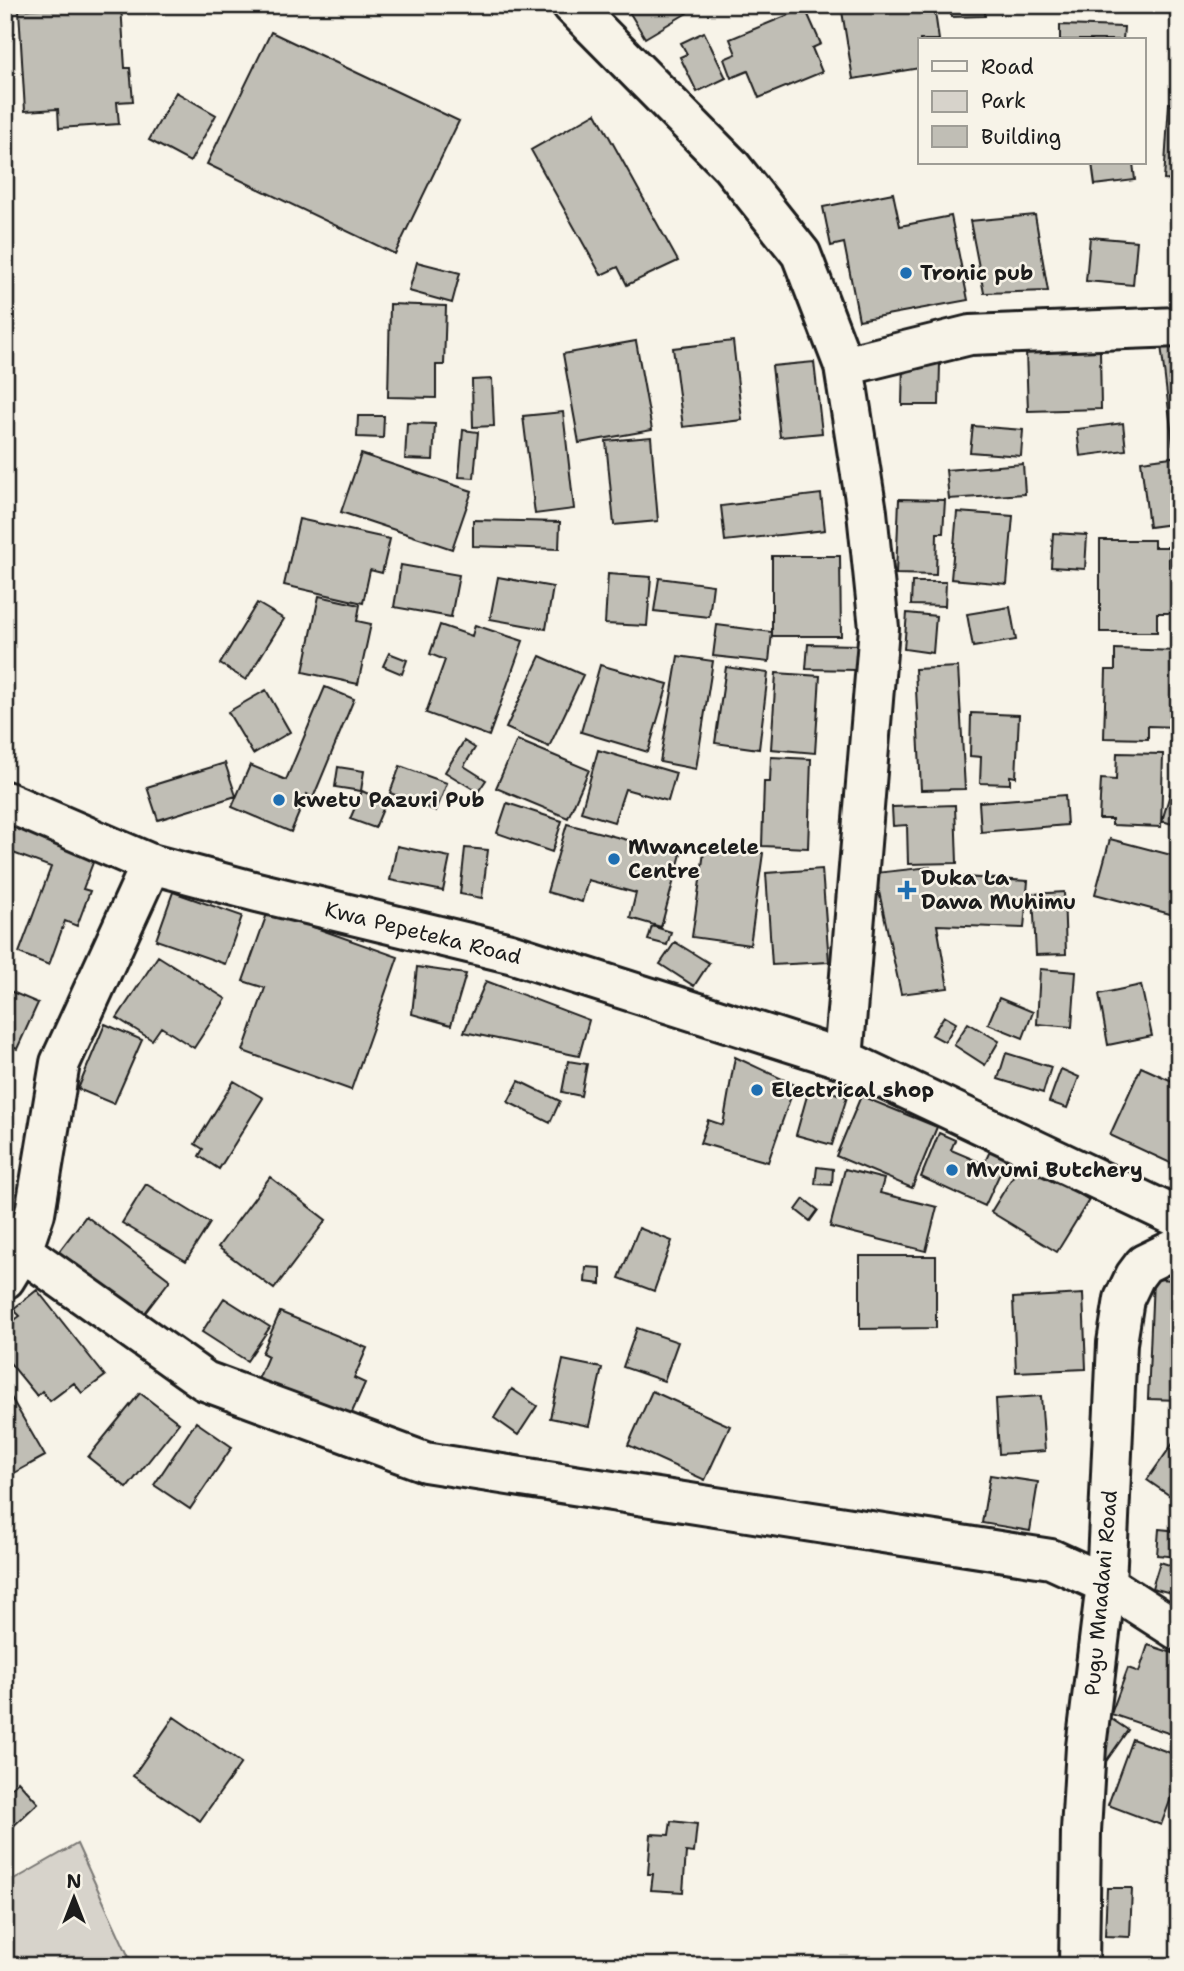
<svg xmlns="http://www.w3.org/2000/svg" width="1184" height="1971" viewBox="0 0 1184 1971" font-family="'Shantell Sans',sans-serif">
	<rect width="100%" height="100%" fill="#f7f3e8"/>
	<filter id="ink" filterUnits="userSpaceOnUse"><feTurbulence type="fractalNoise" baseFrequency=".0143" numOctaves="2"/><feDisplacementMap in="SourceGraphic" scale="14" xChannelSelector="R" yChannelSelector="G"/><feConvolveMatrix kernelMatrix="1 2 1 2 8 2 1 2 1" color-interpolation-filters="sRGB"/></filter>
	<g filter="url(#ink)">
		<path fill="#d7d3cb" stroke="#7a7874" stroke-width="2" d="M 77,1844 L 133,1966 L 5,1966 L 5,1885 Z"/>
		<path fill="#c0beb5" stroke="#1c1c1c" stroke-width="2" d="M 77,5 L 121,5 L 125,68 L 130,68 L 133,101 L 117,102 L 119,124 L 59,128 L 58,109 L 25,111 L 19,10 Z
			M 625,5 L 682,5 L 687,13 L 645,38 Z
			M 841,5 L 934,5 L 939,40 L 920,40 L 920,68 L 853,79 Z
			M 951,5 L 985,5 L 985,16 L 951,17 Z
			M 805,8 L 821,44 L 812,48 L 822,72 L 759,98 L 748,71 L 731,78 L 724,59 L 736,54 L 730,39 Z
			M 1060,25 L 1124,27 L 1123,40 L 1060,40 Z
			M 271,32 L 459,121 L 395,254 L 207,164 Z
			M 704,32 L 726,78 L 697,92 L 680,57 L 687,54 L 681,43 Z
			M 176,92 L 216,115 L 190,162 L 149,140 Z
			M 1169,103 L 1179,104 L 1179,181 L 1164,180 Z
			M 596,113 L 678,261 L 627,285 L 618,267 L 601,275 L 531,150 Z
			M 1092,163 L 1133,163 L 1135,180 L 1095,185 Z
			M 893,193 L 900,226 L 951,216 L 968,300 L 859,320 L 844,243 L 831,246 L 823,207 Z
			M 1035,215 L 1048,291 L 984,293 L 970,221 Z
			M 1090,237 L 1137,241 L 1133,285 L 1086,281 Z
			M 417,262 L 460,273 L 452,303 L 409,291 Z
			M 390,304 L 446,306 L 444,365 L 436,365 L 436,398 L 388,397 Z
			M 636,341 L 652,430 L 579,443 L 563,354 Z
			M 733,341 L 742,420 L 683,427 L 673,348 Z
			M 1179,343 L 1179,445 L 1173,445 L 1161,345 Z
			M 1100,350 L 1101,409 L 1028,411 L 1026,351 Z
			M 814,362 L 822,433 L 780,437 L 772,366 Z
			M 903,362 L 940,363 L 939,405 L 902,405 Z
			M 492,379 L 494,426 L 473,427 L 472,380 Z
			M 563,412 L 574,509 L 535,514 L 523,416 Z
			M 358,416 L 384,416 L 383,438 L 357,437 Z
			M 407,423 L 435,424 L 433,460 L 405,459 Z
			M 1123,423 L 1126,450 L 1080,456 L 1077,429 Z
			M 973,426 L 1023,430 L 1021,456 L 970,452 Z
			M 463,430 L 478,432 L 474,478 L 459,477 Z
			M 651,437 L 658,521 L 614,525 L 606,441 Z
			M 361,454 L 472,491 L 452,549 L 341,512 Z
			M 1179,456 L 1179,523 L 1149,527 L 1141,461 Z
			M 1023,464 L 1025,494 L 949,499 L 946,470 Z
			M 821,494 L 825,530 L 725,541 L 721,506 Z
			M 899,499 L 945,500 L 943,533 L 937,533 L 936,575 L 896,574 Z
			M 957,512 L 1013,516 L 1007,584 L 951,579 Z
			M 299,519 L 390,539 L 382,573 L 370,570 L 363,603 L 284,585 Z
			M 473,520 L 560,522 L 559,549 L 473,546 Z
			M 1053,533 L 1087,535 L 1085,569 L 1051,567 Z
			M 1100,540 L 1154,540 L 1154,547 L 1169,547 L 1169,567 L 1179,567 L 1179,613 L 1157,613 L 1157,632 L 1100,632 Z
			M 772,556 L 840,556 L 841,636 L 772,636 Z
			M 401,565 L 459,575 L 451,617 L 394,607 Z
			M 608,574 L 651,577 L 647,626 L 605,624 Z
			M 498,577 L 553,587 L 546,629 L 490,619 Z
			M 659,578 L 713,585 L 709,617 L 654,611 Z
			M 912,582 L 946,582 L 945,606 L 911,605 Z
			M 319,596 L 360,605 L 357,621 L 371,624 L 358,684 L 303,672 Z
			M 257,603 L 284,619 L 246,680 L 220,664 Z
			M 1010,607 L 1016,640 L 973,647 L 967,614 Z
			M 907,613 L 936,616 L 933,653 L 904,649 Z
			M 440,625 L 472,636 L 475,625 L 523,641 L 489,736 L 426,713 L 445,660 L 430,654 Z
			M 717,625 L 772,632 L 769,662 L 713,656 Z
			M 808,644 L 858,645 L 856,670 L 806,669 Z
			M 1115,649 L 1179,651 L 1179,727 L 1148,726 L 1148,739 L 1104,738 L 1106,670 L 1115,670 Z
			M 389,653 L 407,660 L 402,674 L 383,666 Z
			M 540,656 L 583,675 L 549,747 L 506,728 Z
			M 678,656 L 713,661 L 696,769 L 660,762 Z
			M 600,665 L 668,684 L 648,752 L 581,732 Z
			M 726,667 L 768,673 L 759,749 L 715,743 Z
			M 958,667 L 965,789 L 921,790 L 915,669 Z
			M 776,673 L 820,676 L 815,753 L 771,749 Z
			M 325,687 L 354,699 L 313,798 L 307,794 L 291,832 L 232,807 L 250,765 L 286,780 Z
			M 266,690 L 290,732 L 253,754 L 228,712 Z
			M 971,713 L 1019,715 L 1016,777 L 1010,776 L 1010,784 L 980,783 L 981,757 L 970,756 Z
			M 517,740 L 589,770 L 568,818 L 496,788 Z
			M 464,741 L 475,748 L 464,766 L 486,780 L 478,792 L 445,772 Z
			M 598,750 L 676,773 L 668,801 L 625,789 L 614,822 L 581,812 Z
			M 1117,753 L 1163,754 L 1161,827 L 1112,825 L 1112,819 L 1099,819 L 1101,779 L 1116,780 Z
			M 771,757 L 811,759 L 808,848 L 762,846 L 764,782 L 770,782 Z
			M 225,763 L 236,796 L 158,820 L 147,787 Z
			M 400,766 L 447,783 L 436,811 L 390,793 Z
			M 338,767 L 364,771 L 361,791 L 335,787 Z
			M 1178,767 L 1179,767 L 1179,826 L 1162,821 Z
			M 362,791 L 386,802 L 375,828 L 350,819 Z
			M 1065,795 L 1067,825 L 981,832 L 979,802 Z
			M 507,803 L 562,821 L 552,852 L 497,833 Z
			M 955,805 L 957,863 L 908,864 L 907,825 L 893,826 L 892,807 Z
			M 5,821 L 100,844 L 83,889 L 90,891 L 77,926 L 65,921 L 49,965 L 19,953 L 51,867 L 5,850 Z
			M 567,824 L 681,854 L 661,927 L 630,918 L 636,893 L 588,880 L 582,902 L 547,892 Z
			M 1110,839 L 1179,857 L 1179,898 L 1174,915 L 1095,894 Z
			M 705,845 L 763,853 L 750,945 L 692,937 Z
			M 397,846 L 450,857 L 443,891 L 390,880 Z
			M 465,848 L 488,850 L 482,898 L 460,894 Z
			M 930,867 L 931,875 L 1028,881 L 1024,928 L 937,925 L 948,988 L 901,994 L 875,873 Z
			M 822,869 L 829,962 L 772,965 L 766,873 Z
			M 173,892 L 242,916 L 225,964 L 156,940 Z
			M 1064,892 L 1066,954 L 1036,955 L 1033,894 Z
			M 268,911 L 398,957 L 351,1090 L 243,1051 L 265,988 L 243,981 Z
			M 652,926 L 671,932 L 667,945 L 648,940 Z
			M 675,942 L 709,963 L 694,986 L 660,964 Z
			M 158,956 L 226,999 L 194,1048 L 161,1027 L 152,1040 L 117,1018 Z
			M 417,967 L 466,974 L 451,1025 L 412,1014 Z
			M 1040,969 L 1076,972 L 1072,1027 L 1037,1024 Z
			M 486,981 L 589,1020 L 579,1056 L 464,1032 Z
			M 1141,985 L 1152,1036 L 1108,1045 L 1099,994 Z
			M 5,989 L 38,1003 L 17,1049 L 5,1044 Z
			M 999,998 L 1033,1012 L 1023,1038 L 988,1024 Z
			M 944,1016 L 956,1023 L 945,1042 L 932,1035 Z
			M 968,1023 L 999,1041 L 985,1065 L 954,1045 Z
			M 105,1024 L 142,1040 L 114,1104 L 78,1089 Z
			M 1006,1053 L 1051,1067 L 1043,1093 L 998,1079 Z
			M 735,1057 L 795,1085 L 768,1162 L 700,1143 L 708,1120 L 723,1125 Z
			M 568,1061 L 587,1064 L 581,1096 L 562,1092 Z
			M 1141,1067 L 1179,1084 L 1179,1167 L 1110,1135 Z
			M 1061,1069 L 1079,1077 L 1067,1108 L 1049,1102 Z
			M 234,1081 L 263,1098 L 219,1169 L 199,1156 L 203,1149 L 195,1144 Z
			M 519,1081 L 560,1101 L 550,1123 L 508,1102 Z
			M 810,1085 L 847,1097 L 832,1145 L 796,1135 Z
			M 861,1096 L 937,1127 L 912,1188 L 836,1156 Z
			M 939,1133 L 955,1140 L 951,1150 L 984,1164 L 990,1151 L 1007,1158 L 985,1206 L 921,1177 Z
			M 1023,1160 L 1089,1200 L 1057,1252 L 991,1212 Z
			M 817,1167 L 833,1169 L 832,1185 L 815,1184 Z
			M 845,1169 L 884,1179 L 880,1193 L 937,1207 L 926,1251 L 830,1227 Z
			M 270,1177 L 326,1220 L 274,1289 L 218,1247 Z
			M 146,1184 L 210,1223 L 186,1261 L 122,1223 Z
			M 804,1199 L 818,1210 L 810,1221 L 796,1210 Z
			M 86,1216 L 170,1280 L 141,1318 L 57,1254 Z
			M 639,1228 L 672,1241 L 654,1291 L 619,1278 Z
			M 860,1256 L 936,1256 L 936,1328 L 860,1329 Z
			M 586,1267 L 601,1268 L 601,1284 L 585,1282 Z
			M 1153,1279 L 1179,1280 L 1179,1400 L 1148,1399 Z
			M 37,1290 L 105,1376 L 82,1393 L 74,1383 L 50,1401 L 42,1391 L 37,1396 L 5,1357 L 5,1327 L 20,1316 L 13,1309 Z
			M 1083,1294 L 1086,1369 L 1016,1372 L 1013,1298 Z
			M 224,1298 L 270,1327 L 247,1361 L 202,1332 Z
			M 280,1312 L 367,1348 L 354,1378 L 365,1383 L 346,1426 L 254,1389 L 268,1356 L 262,1353 Z
			M 637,1328 L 678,1342 L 664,1381 L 623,1367 Z
			M 563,1360 L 602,1368 L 589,1426 L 550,1418 Z
			M 5,1387 L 45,1456 L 5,1478 Z
			M 512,1389 L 537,1406 L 518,1435 L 494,1418 Z
			M 652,1391 L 730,1426 L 705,1480 L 628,1445 Z
			M 140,1393 L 179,1423 L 127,1488 L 88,1457 Z
			M 1041,1396 L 1045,1451 L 999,1454 L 996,1399 Z
			M 196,1422 L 232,1447 L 190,1509 L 154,1485 Z
			M 1179,1435 L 1179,1502 L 1147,1480 Z
			M 990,1475 L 1038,1482 L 1030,1531 L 982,1523 Z
			M 1159,1529 L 1179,1531 L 1179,1557 L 1157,1555 Z
			M 1160,1562 L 1179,1568 L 1179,1595 L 1152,1588 Z
			M 1148,1645 L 1179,1655 L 1179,1723 L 1174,1735 L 1111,1714 L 1128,1668 L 1139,1672 Z
			M 1098,1710 L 1128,1730 L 1100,1770 L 1088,1762 L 1109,1732 L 1091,1720 Z
			M 174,1717 L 241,1763 L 200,1821 L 133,1776 Z
			M 1132,1739 L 1179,1756 L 1179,1777 L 1161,1825 L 1108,1805 Z
			M 18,1781 L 38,1803 L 5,1834 L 5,1794 Z
			M 671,1821 L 697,1824 L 694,1853 L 686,1852 L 683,1892 L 651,1890 L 653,1874 L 648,1874 L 651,1834 L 669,1835 Z
			M 1176,1833 L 1179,1833 L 1179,1908 L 1175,1908 Z
			M 1107,1888 L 1132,1888 L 1130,1937 L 1105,1936 Z"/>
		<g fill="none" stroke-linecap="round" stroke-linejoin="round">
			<g stroke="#1c1c1c" stroke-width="44">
				<path id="minor" d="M 572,5 L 731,166 L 801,254 L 844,366 L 867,512 L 879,628 L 843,1059
					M 844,366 L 970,335 L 1179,327
					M 5,801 L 151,864 L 257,892 L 510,953 L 843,1059 L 1179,1218
					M 22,1251 L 205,1381 L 425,1462 L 1051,1559 L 1106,1584 L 1179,1631
					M 5,1279 L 22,1251 L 35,1213 L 60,1063 L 151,864
					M 1079,1966 L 1081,1831 L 1086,1747 L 1106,1584 L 1117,1343 L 1124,1299 L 1135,1276 L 1144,1264 L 1179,1247"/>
			</g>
			<use href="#minor" stroke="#f7f3e8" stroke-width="38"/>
		</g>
	</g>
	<g fill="#1f6fb2" stroke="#f7f3e8" stroke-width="2.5">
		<circle cx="906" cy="273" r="7"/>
		<circle cx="279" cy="800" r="7"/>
		<circle cx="614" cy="859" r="7"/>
		<path d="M903.5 879.5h7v7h7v7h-7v7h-7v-7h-7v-7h7z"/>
		<circle cx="757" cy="1090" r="7"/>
		<circle cx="952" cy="1170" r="7"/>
	</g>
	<g text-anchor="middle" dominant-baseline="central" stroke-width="5" stroke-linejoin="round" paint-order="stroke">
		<g font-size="21" font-weight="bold" fill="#1c1c1c" stroke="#f7f3e8" text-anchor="start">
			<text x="920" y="273">Tronic pub</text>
			<text x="293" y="800">kwetu Pazuri Pub</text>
			<text x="628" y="847">Mwancelele<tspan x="628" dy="24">Centre</tspan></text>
			<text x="921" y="878">Duka La<tspan x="921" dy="24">Dawa Muhimu</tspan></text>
			<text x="771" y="1090">Electrical shop</text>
			<text x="966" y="1170">Mvumi Butchery</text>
		</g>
		<g font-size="21" fill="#1c1c1c" stroke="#f7f3e8">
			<text transform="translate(423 933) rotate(14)">Kwa Pepeteka Road</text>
			<text transform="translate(1101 1593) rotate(-85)">Pugu Mnadani Road</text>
		</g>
	</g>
	<rect width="1184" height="1971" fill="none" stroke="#f7f3e8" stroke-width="28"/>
	<rect x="14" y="14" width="1156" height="1943" fill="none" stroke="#1c1c1c" stroke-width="2.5" filter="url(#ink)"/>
	<rect x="918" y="38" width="228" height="126" fill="#f7f3e8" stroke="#9f9d96" stroke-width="2"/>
	<rect x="932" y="61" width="35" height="10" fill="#f7f3e8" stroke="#9f9d96" stroke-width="2"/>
	<text x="981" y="74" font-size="21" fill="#1c1c1c">Road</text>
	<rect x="932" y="91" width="35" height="21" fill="#d7d3cb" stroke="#9f9d96" stroke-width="2"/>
	<text x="981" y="108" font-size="21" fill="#1c1c1c">Park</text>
	<rect x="932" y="126" width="35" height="21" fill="#c0beb5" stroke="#9f9d96" stroke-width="2"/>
	<text x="981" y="144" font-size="21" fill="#1c1c1c">Building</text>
	<g transform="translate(74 1898)" stroke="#f7f3e8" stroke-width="5" paint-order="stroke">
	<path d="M0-5L12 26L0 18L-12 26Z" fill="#1c1c1c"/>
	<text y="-10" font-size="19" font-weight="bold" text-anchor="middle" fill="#1c1c1c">N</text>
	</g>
</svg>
